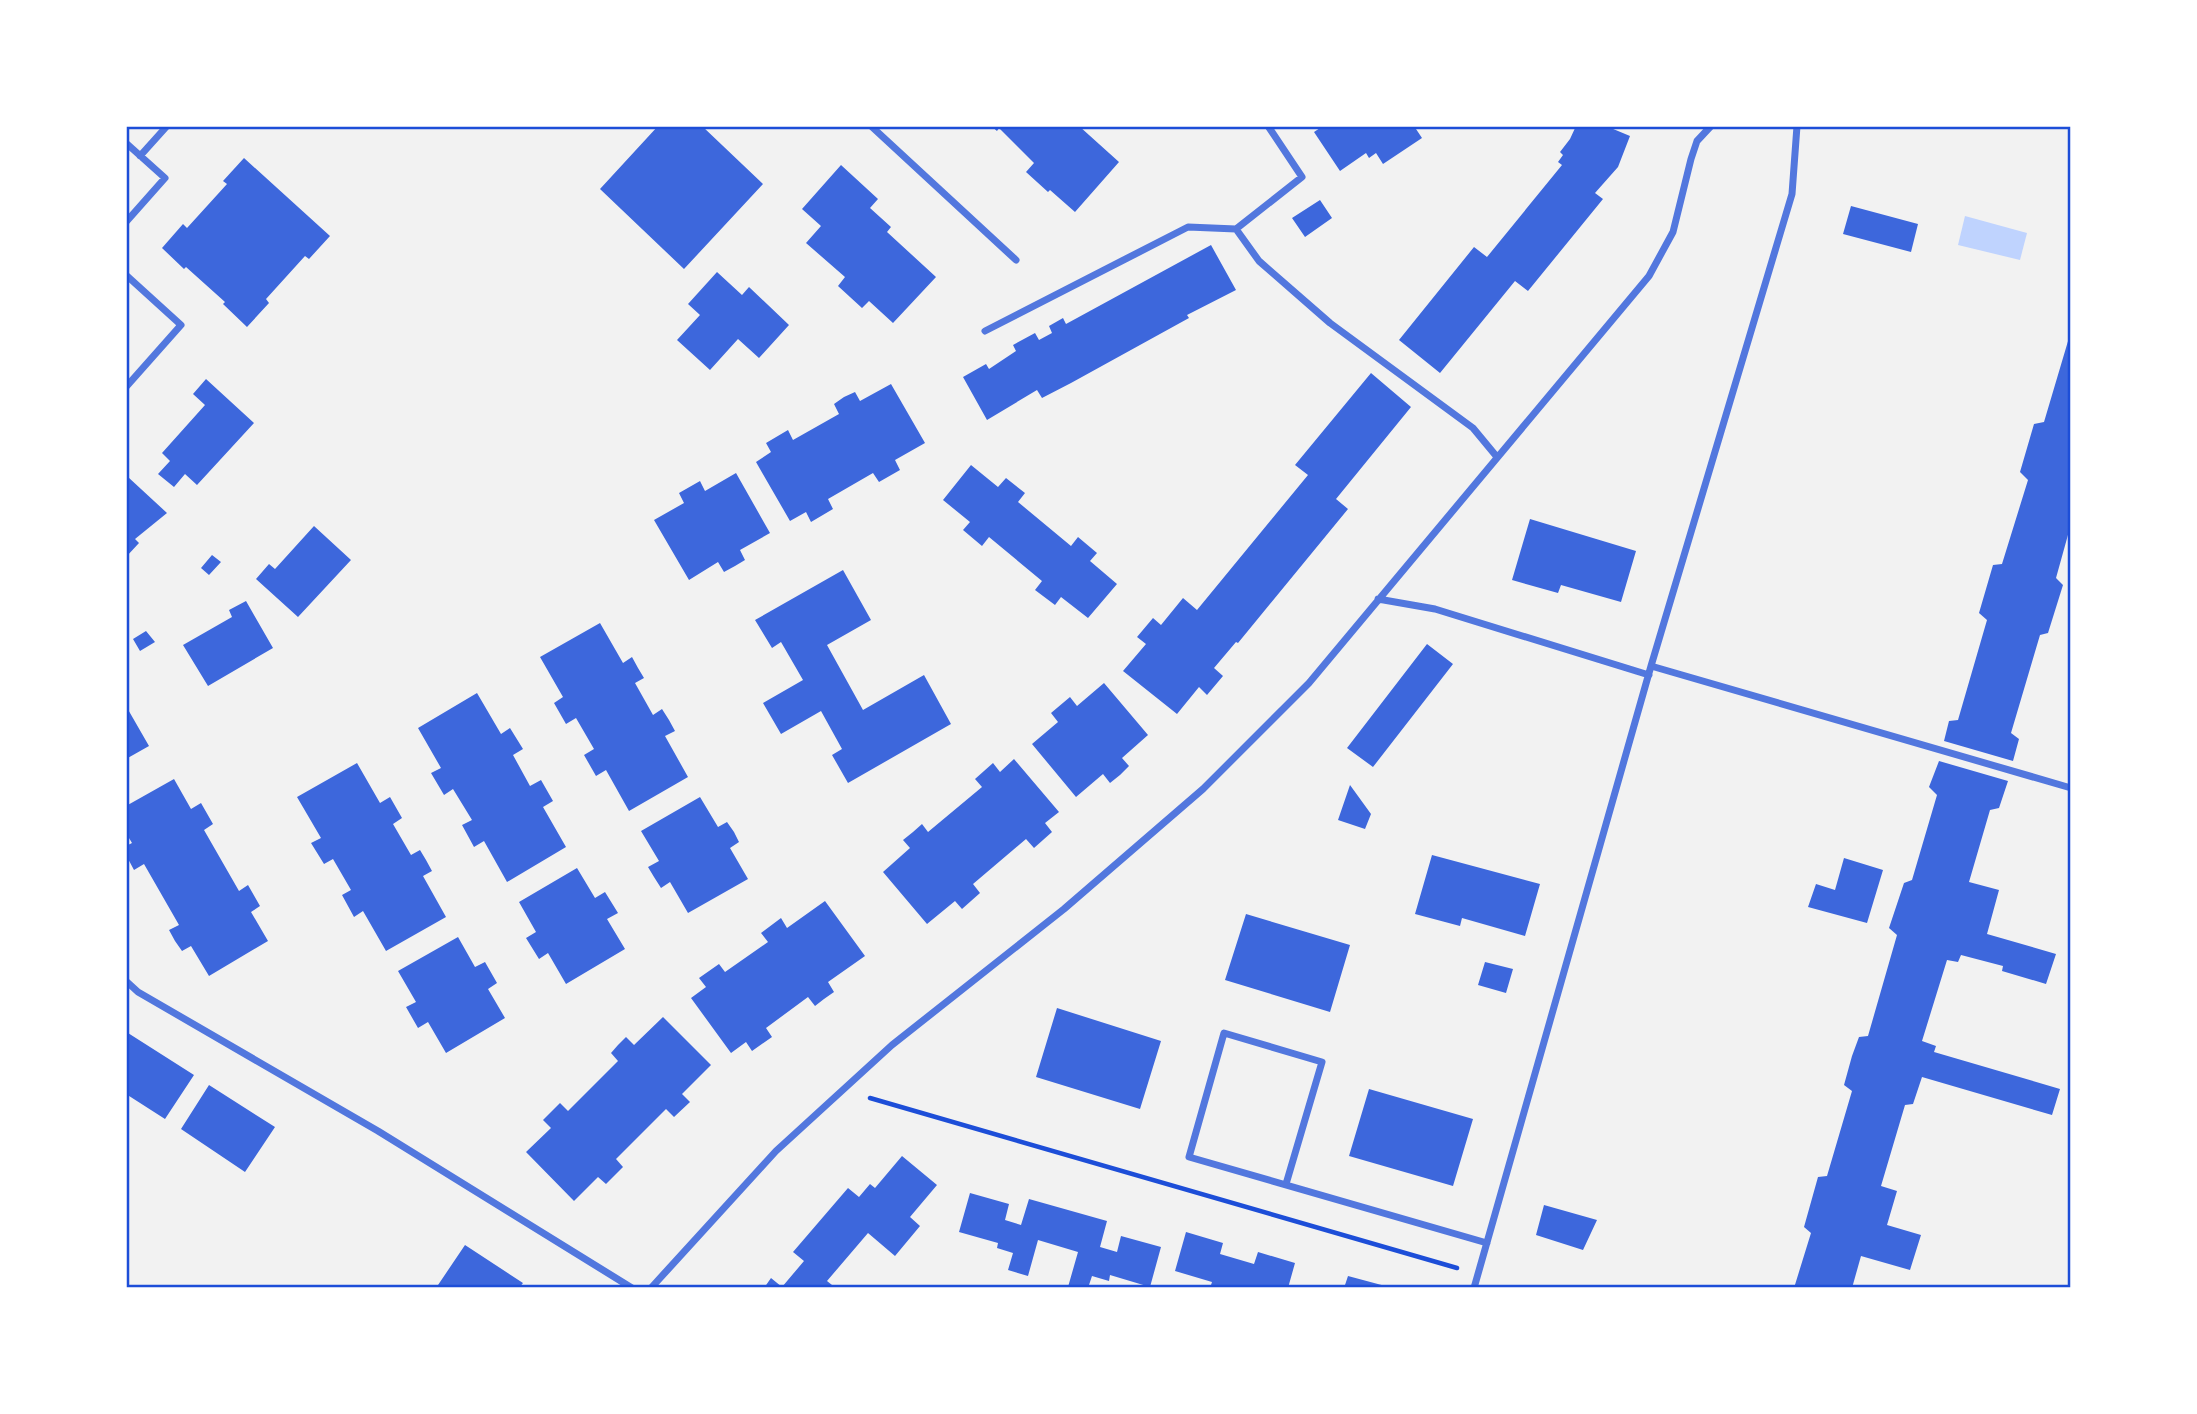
<svg xmlns="http://www.w3.org/2000/svg" width="2197" height="1414" viewBox="0 0 2197 1414" font-family="Jost,sans-serif">
	<rect width="100%" height="100%" fill="#f2f2f2"/>
	<path fill="#bfd3fe" d="M 1965,216 L 2027,233 L 2020,260 L 1958,245 Z"/>
	<path fill="#3d67dc" d="M 658,126 L 702,126 L 763,184 L 684,269 L 600,189 Z
		M 991,126 L 1079,126 L 1119,162 L 1075,212 L 1050,190 L 1048,192 L 1026,172 L 1034,163 L 999,128 L 997,131 Z
		M 1323,126 L 1414,126 L 1422,138 L 1383,164 L 1376,153 L 1369,158 L 1366,153 L 1340,171 L 1314,132 Z
		M 1576,126 L 1606,126 L 1630,136 L 1618,167 L 1595,193 L 1603,199 L 1528,291 L 1515,281 L 1440,373 L 1399,340 L 1474,247 L 1487,257 L 1562,165 L 1558,162 L 1563,155 L 1560,152 L 1570,139 Z
		M 244,158 L 330,236 L 309,259 L 305,256 L 266,299 L 269,303 L 247,327 L 223,304 L 225,302 L 186,267 L 184,269 L 162,248 L 183,224 L 187,228 L 227,184 L 223,181 Z
		M 841,165 L 878,199 L 870,208 L 891,227 L 887,232 L 936,277 L 893,323 L 869,301 L 862,308 L 838,286 L 845,277 L 806,243 L 821,226 L 802,209 Z
		M 1320,200 L 1332,218 L 1305,237 L 1292,218 Z
		M 1851,206 L 1918,224 L 1911,252 L 1843,234 Z
		M 1211,245 L 1236,290 L 1187,315 L 1189,318 L 1071,383 L 1042,398 L 1037,390 L 987,420 L 963,377 L 986,364 L 989,369 L 1016,351 L 1013,345 L 1035,333 L 1039,340 L 1052,333 L 1049,326 L 1063,318 L 1066,324 Z
		M 717,272 L 742,295 L 749,287 L 789,325 L 759,358 L 738,339 L 710,370 L 677,340 L 700,315 L 688,304 Z
		M 2071,331 L 2071,524 L 2056,578 L 2063,585 L 2048,633 L 2040,635 L 2011,733 L 2019,739 L 2013,761 L 1944,741 L 1949,721 L 1958,720 L 1987,620 L 1979,613 L 1993,565 L 2002,564 L 2028,480 L 2020,472 L 2034,424 L 2044,422 Z
		M 1371,373 L 1411,407 L 1336,499 L 1348,509 L 1238,643 L 1236,642 L 1214,668 L 1223,676 L 1207,695 L 1199,687 L 1177,714 L 1123,671 L 1146,644 L 1137,637 L 1153,618 L 1161,625 L 1183,598 L 1197,610 L 1308,475 L 1295,465 Z
		M 206,379 L 254,423 L 197,485 L 185,474 L 174,487 L 158,474 L 170,461 L 162,453 L 205,405 L 193,394 Z
		M 891,384 L 925,443 L 895,460 L 900,470 L 879,482 L 873,473 L 828,499 L 833,509 L 811,522 L 806,512 L 790,521 L 756,462 L 771,452 L 766,443 L 788,430 L 793,440 L 839,414 L 834,404 L 844,397 L 855,392 L 860,401 Z
		M 971,465 L 998,487 L 1006,478 L 1025,493 L 1018,502 L 1071,546 L 1078,537 L 1097,553 L 1090,561 L 1117,584 L 1088,618 L 1061,597 L 1055,605 L 1035,590 L 1042,581 L 989,537 L 982,546 L 963,530 L 970,522 L 943,500 Z
		M 736,473 L 770,533 L 740,550 L 745,560 L 735,566 L 724,572 L 718,562 L 689,580 L 654,520 L 684,503 L 679,493 L 700,481 L 705,491 Z
		M 128,477 L 167,513 L 135,539 L 139,543 L 126,557 L 126,479 Z
		M 1530,519 L 1636,551 L 1621,602 L 1561,585 L 1558,593 L 1512,580 Z
		M 314,526 L 351,560 L 298,617 L 256,579 L 269,564 L 275,569 Z
		M 212,555 L 221,562 L 209,575 L 201,568 Z
		M 843,570 L 871,620 L 827,645 L 863,710 L 924,675 L 951,724 L 848,783 L 832,755 L 842,749 L 821,711 L 781,734 L 763,703 L 803,680 L 781,642 L 772,648 L 755,620 Z
		M 246,601 L 273,648 L 208,686 L 183,645 L 232,617 L 229,610 Z
		M 600,623 L 623,663 L 632,657 L 638,668 L 644,678 L 635,683 L 653,715 L 662,709 L 669,720 L 675,731 L 665,736 L 688,777 L 629,811 L 606,770 L 596,776 L 584,755 L 594,749 L 576,718 L 566,724 L 554,703 L 563,697 L 540,657 Z
		M 146,631 L 155,642 L 140,651 L 133,639 Z
		M 1427,644 L 1453,664 L 1373,767 L 1347,748 Z
		M 1104,683 L 1148,735 L 1122,758 L 1129,766 L 1120,775 L 1110,783 L 1103,774 L 1076,797 L 1032,744 L 1058,722 L 1051,713 L 1070,697 L 1077,706 Z
		M 477,693 L 501,734 L 510,728 L 523,749 L 513,755 L 530,786 L 541,780 L 553,801 L 543,807 L 566,847 L 507,882 L 484,841 L 474,847 L 462,825 L 472,820 L 453,789 L 444,795 L 431,773 L 441,768 L 418,728 Z
		M 126,706 L 149,746 L 126,759 Z
		M 1014,759 L 1059,812 L 1045,823 L 1052,832 L 1034,848 L 1026,839 L 973,884 L 980,893 L 962,909 L 955,901 L 927,924 L 883,872 L 910,848 L 903,840 L 913,832 L 922,824 L 928,832 L 982,787 L 975,779 L 993,763 L 1000,772 Z
		M 1939,761 L 2008,781 L 1999,808 L 1990,810 L 1969,882 L 1999,890 L 1987,934 L 2056,954 L 2046,984 L 2002,971 L 2003,966 L 1961,955 L 1958,962 L 1947,960 L 1922,1041 L 1936,1046 L 1934,1052 L 2060,1089 L 2052,1115 L 1922,1077 L 1913,1104 L 1905,1105 L 1881,1186 L 1897,1191 L 1887,1225 L 1921,1235 L 1910,1270 L 1861,1256 L 1852,1288 L 1794,1288 L 1811,1233 L 1804,1227 L 1818,1177 L 1827,1176 L 1852,1091 L 1844,1085 L 1852,1056 L 1859,1037 L 1868,1036 L 1897,935 L 1889,928 L 1904,883 L 1912,880 L 1937,795 L 1929,787 Z
		M 357,763 L 380,803 L 390,797 L 402,818 L 393,824 L 411,855 L 420,850 L 426,860 L 432,871 L 423,876 L 446,917 L 386,951 L 363,911 L 354,917 L 342,895 L 351,890 L 333,859 L 324,864 L 311,843 L 321,838 L 297,797 Z
		M 174,779 L 191,809 L 201,803 L 213,824 L 204,830 L 239,891 L 248,885 L 260,906 L 251,912 L 268,941 L 209,976 L 191,946 L 182,951 L 175,941 L 169,930 L 179,925 L 144,864 L 134,870 L 126,855 L 126,846 L 132,843 L 126,833 L 126,806 Z
		M 1350,785 L 1371,814 L 1365,829 L 1338,820 Z
		M 700,797 L 718,827 L 727,822 L 734,832 L 739,842 L 730,848 L 748,879 L 688,913 L 670,882 L 661,888 L 654,877 L 648,867 L 659,861 L 641,831 Z
		M 1432,855 L 1540,884 L 1525,936 L 1462,918 L 1460,926 L 1415,914 Z
		M 1844,858 L 1883,870 L 1867,923 L 1808,907 L 1816,884 L 1835,890 Z
		M 577,868 L 595,898 L 605,892 L 618,913 L 607,919 L 625,949 L 566,984 L 548,953 L 539,959 L 526,938 L 536,932 L 519,902 Z
		M 825,901 L 865,956 L 828,982 L 834,992 L 824,999 L 815,1006 L 808,997 L 766,1028 L 772,1037 L 752,1051 L 746,1042 L 731,1053 L 691,998 L 706,987 L 699,978 L 719,964 L 725,972 L 768,942 L 761,933 L 781,918 L 787,928 Z
		M 1246,914 L 1350,945 L 1330,1012 L 1225,980 Z
		M 458,937 L 475,967 L 485,962 L 497,983 L 488,989 L 505,1018 L 446,1053 L 428,1022 L 418,1028 L 406,1007 L 416,1002 L 398,971 Z
		M 1485,962 L 1513,969 L 1506,993 L 1478,985 Z
		M 1057,1008 L 1161,1041 L 1140,1109 L 1036,1077 Z
		M 663,1017 L 711,1065 L 682,1094 L 690,1102 L 674,1117 L 666,1109 L 616,1159 L 623,1167 L 606,1184 L 598,1177 L 574,1201 L 526,1152 L 551,1128 L 543,1120 L 560,1103 L 568,1111 L 618,1061 L 611,1053 L 618,1045 L 626,1037 L 634,1045 Z
		M 128,1033 L 194,1075 L 165,1119 L 126,1094 L 126,1036 Z
		M 209,1085 L 275,1127 L 245,1172 L 181,1129 Z
		M 1369,1089 L 1473,1119 L 1453,1186 L 1349,1156 Z
		M 902,1156 L 937,1185 L 910,1217 L 920,1226 L 895,1256 L 868,1233 L 827,1281 L 832,1285 L 829,1288 L 764,1288 L 771,1278 L 782,1287 L 804,1261 L 793,1252 L 848,1188 L 859,1197 L 870,1184 L 875,1188 Z
		M 970,1193 L 1009,1204 L 1005,1220 L 1021,1225 L 1029,1199 L 1107,1221 L 1100,1247 L 1117,1252 L 1121,1236 L 1161,1247 L 1150,1287 L 1110,1275 L 1109,1281 L 1092,1276 L 1088,1288 L 1068,1287 L 1078,1252 L 1038,1240 L 1028,1276 L 1008,1270 L 1013,1253 L 997,1248 L 998,1243 L 959,1232 Z
		M 1544,1205 L 1597,1220 L 1583,1250 L 1536,1235 Z
		M 1186,1232 L 1223,1243 L 1220,1254 L 1254,1264 L 1258,1252 L 1295,1263 L 1288,1288 L 1210,1288 L 1212,1282 L 1175,1271 Z
		M 465,1245 L 523,1283 L 519,1288 L 436,1288 Z
		M 1348,1276 L 1389,1287 L 1389,1288 L 1344,1288 Z"/>
	<g fill="none" stroke-linecap="round" stroke-linejoin="round">
		<path stroke="#1d4ed8" stroke-width="4.5" d="M 870,1098 L 1457,1268"/>
		<path stroke="#5277de" stroke-width="7" d="M 871,126 L 1016,260
			M 126,143 L 165,178 L 126,222
			M 140,156 L 167,126
			M 1236,229 L 1302,177 L 1268,126
			M 126,275 L 181,325 L 126,387
			M 985,331 L 1188,227 L 1236,229 L 1259,261 L 1330,323 L 1473,428 L 1497,457
			M 1378,599 L 1435,609 L 1649,675
			M 1651,666 L 2071,788
			M 126,981 L 138,992 L 378,1131 L 632,1288
			M 1286,1184 L 1322,1062 L 1224,1033 L 1189,1157 L 1487,1243
			M 651,1288 L 776,1151 L 892,1045 L 1064,909 L 1203,789 L 1309,683 L 1649,276 L 1673,232 L 1691,159 L 1697,141 L 1711,126
			M 1474,1288 L 1651,666 L 1792,194 L 1797,126"/>
	</g>
	<rect width="2197" height="1414" fill="none" stroke="#ffffff" stroke-width="256"/>
	<rect x="128" y="128" width="1941" height="1158" fill="none" stroke="#1d4ed8" stroke-width="2.5"/>
</svg>
